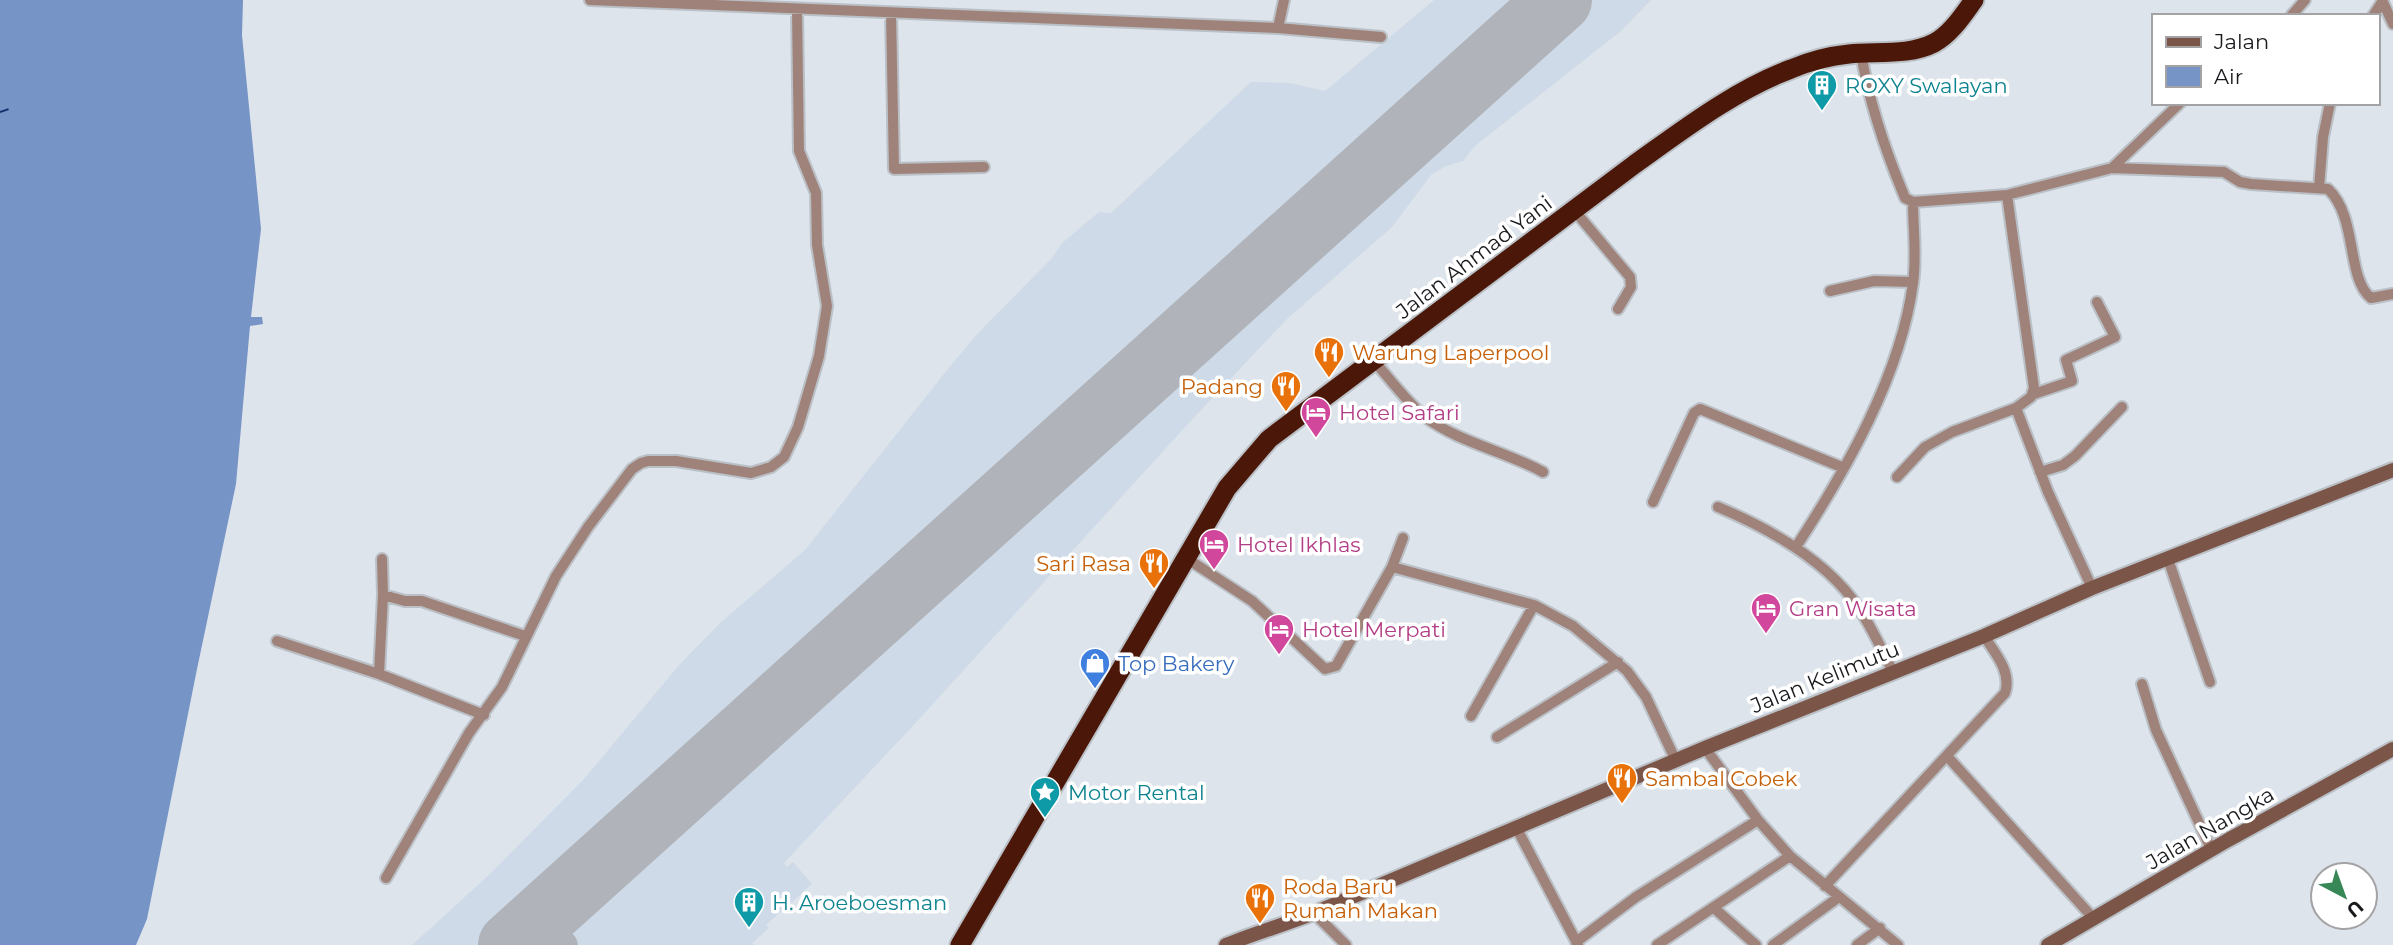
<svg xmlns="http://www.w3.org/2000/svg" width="2393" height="945" viewBox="0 0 2393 945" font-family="Montserrat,sans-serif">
	<rect width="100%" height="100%" fill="#dee4eb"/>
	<path fill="#cedae7" d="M 1434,0 L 1651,0 L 1621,31 L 1475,146 L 1463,161 L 1446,166 L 1431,175 L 1392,227 L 1286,320 L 1187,425 L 911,728 L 784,863 L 787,867 L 793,862 L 812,884 L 766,925 L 769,928 L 752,943 L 754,945 L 412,945 L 490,874 L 584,779 L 680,664 L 719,624 L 805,550 L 951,365 L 980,331 L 1053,257 L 1061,244 L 1099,212 L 1111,213 L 1251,82 L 1290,83 L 1325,91 Z"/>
	<path fill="#7794c6" d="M 0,0 L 243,0 L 242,35 L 261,229 L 251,317 L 262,317 L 263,324 L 250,326 L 236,484 L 197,669 L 147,919 L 136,945 L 0,945 Z"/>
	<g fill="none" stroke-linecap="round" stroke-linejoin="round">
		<path stroke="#11316e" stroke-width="2" stroke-dasharray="9 7" stroke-linecap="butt" d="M 0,112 L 9,109"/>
		<path stroke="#b0b4ba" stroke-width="26" d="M 561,900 C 549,916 552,930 565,945
			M 526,931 L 541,928 L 558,936"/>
		<path stroke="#b0b4ba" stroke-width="66" d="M 511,945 L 1559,0"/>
		<g stroke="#bac0c6" stroke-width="14">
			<path id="street" d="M 590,0 L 1278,28 L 1284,0
				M 2382,0 L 2393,24
				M 891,13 L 894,169 L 984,167
				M 2291,16 L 2305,0
				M 2373,16 L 2382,2
				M 1278,28 L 1381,37
				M 1861,53 C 1869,102 1884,147 1903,193 L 1905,198 L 1913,202 L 2007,195 L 2112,168 L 2180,103
				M 2112,168 L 2224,172 L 2240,182 L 2251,184 L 2328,189 C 2358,217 2346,278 2371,298 L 2393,294
				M 2319,188 L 2323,137 L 2330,103
				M 2007,195 L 2034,388 L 2031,397 L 2016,408 L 2048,492 L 2092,588
				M 1574,210 L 1630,277 L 1631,287 L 1618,309
				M 1830,291 L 1874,281 L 1913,282
				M 1374,361 C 1390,379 1406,401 1425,417 C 1460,443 1505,451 1543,472
				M 2034,394 L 2072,381 L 2066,360 L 2115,337 L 2097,302
				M 2040,472 L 2063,465 L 2075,456 L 2122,407
				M 1897,477 L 1925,447 L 1952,432 L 2016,408
				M 1653,502 L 1694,413 L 1700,409 L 1844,468
				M 1718,507 C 1770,529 1829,561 1860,610 C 1873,630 1883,652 1893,672
				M 1796,547 C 1846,470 1901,375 1913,283 C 1917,256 1913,228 1913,202
				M 1186,558 L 1252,601 L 1325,669 L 1336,666 L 1392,567 L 1403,538
				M 2168,559 L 2210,682
				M 1392,567 L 1534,605 L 1573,626 L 1627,671 L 1646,697 L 1676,761
				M 383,595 L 405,601 L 422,601 L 525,636
				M 277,641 L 379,674 L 484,715
				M 379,674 L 383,595 L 382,559
				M 2142,684 L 2156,730 L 2212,851
				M 1471,716 L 1534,605
				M 1497,737 L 1618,662
				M 1705,748 L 1758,820 L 1790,856 L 1898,945
				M 1947,756 L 2094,919
				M 1517,829 L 1578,945
				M 386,878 L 469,733 L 502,687 L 556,576 L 588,527 L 632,469 L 641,463 L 648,461 L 676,461 L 751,473 L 771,467 L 784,457 L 798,427 L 819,356 L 827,306 L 817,245 L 816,193 L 799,151 L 797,10
				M 1825,886 L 2005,693 C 2012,672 1995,653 1984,636
				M 1714,908 L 1756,945
				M 1314,913 L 1346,945
				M 1576,942 L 1636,897 L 1758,820
				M 1657,945 L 1790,856
				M 1773,945 L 1839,897
				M 1857,945 L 1880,928"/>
		</g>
		<g stroke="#bac0c6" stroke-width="18">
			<path id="secondary" d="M 1226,945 C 1255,933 1284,925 1314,913 L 1705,748 L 1984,636 L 2092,588 L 2393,470
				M 2048,945 L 2228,840 L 2393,749"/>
		</g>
		<g stroke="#bac0c6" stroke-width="23">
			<path id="highway" d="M 960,945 L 1227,488 L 1269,439 L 1635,164 C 1684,129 1735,90 1791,69 C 1810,61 1829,56 1849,54 C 1875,51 1909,56 1934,43 C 1951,34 1963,15 1974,0"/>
		</g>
		<use href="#street" stroke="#9f837a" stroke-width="10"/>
		<use href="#secondary" stroke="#7c5549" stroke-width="14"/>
		<use href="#highway" stroke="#4b1708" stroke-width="19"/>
	</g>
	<defs>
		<g id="building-pin" transform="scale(1.575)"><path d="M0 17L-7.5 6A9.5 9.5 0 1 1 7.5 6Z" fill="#0f9aa8" stroke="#fff"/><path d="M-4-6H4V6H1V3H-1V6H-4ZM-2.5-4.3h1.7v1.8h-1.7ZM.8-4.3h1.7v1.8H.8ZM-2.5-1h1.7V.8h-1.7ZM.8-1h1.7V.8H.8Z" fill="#fff"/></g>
		<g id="restaurant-pin" transform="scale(1.575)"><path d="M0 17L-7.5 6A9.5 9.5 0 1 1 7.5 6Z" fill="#e8710a" stroke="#fff"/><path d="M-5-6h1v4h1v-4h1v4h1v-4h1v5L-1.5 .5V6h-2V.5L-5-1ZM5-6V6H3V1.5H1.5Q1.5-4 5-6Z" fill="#fff"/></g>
		<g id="hotel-pin" transform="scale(1.575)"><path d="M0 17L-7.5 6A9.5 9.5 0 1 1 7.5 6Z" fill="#d1479c" stroke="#fff"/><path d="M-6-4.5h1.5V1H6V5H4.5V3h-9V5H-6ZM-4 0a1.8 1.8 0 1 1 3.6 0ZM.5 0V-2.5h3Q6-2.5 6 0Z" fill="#fff"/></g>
		<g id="shop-pin" transform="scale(1.575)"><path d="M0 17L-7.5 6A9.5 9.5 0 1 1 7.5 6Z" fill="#3f7fe0" stroke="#fff"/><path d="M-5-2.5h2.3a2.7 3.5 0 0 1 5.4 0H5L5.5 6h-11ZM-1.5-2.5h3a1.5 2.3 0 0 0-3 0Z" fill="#fff"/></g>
		<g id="sight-pin" transform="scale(1.575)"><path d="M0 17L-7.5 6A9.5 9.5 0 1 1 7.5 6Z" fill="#0f9aa8" stroke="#fff"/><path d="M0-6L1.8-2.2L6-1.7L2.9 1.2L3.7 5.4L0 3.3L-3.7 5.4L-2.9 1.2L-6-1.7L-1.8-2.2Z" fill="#fff"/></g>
	</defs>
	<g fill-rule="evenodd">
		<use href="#building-pin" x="1822" y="85"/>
		<use href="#restaurant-pin" x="1329" y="352"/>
		<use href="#restaurant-pin" x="1286" y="386"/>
		<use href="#hotel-pin" x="1316" y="412"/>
		<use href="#hotel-pin" x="1214" y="544"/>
		<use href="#restaurant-pin" x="1154" y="563"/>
		<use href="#hotel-pin" x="1766" y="608"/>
		<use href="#hotel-pin" x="1279" y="629"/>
		<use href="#shop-pin" x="1095" y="663"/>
		<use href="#restaurant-pin" x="1622" y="778"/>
		<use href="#sight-pin" x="1045" y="792"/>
		<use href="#restaurant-pin" x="1260" y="898"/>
		<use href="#building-pin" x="749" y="902"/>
	</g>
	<g text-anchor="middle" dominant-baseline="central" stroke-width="7" stroke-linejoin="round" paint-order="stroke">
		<g font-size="21" fill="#0d838f" stroke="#fff" text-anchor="start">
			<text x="1845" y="85">ROXY Swalayan</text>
			<text x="1068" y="792">Motor Rental</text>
			<text x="772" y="902">H. Aroeboesman</text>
		</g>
		<g font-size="21" fill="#181a1d" stroke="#fff">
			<text transform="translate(1474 257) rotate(-37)">Jalan Ahmad Yani</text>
			<text transform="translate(1825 677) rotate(-22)">Jalan Kelimutu</text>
			<text transform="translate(2210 828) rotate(-30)">Jalan Nangka</text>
		</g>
		<g font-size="21" fill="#c56008" stroke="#fff" text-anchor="start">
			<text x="1352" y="352">Warung Laperpool</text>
			<text x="1263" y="386" text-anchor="end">Padang</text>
			<text x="1131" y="563" text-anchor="end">Sari Rasa</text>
			<text x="1645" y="778">Sambal Cobek</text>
			<text x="1283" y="886">Roda Baru<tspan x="1283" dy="24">Rumah Makan</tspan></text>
		</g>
		<g font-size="21" fill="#b23c85" stroke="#fff" text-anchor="start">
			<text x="1339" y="412">Hotel Safari</text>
			<text x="1237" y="544">Hotel Ikhlas</text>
			<text x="1789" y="608">Gran Wisata</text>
			<text x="1302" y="629">Hotel Merpati</text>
		</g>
		<g font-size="21" fill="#366cbe" stroke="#fff" text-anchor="start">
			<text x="1118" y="663">Top Bakery</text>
		</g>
	</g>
	<rect x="2152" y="14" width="228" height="91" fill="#ffffff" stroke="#a3a3a5" stroke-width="2"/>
	<rect x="2166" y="37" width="35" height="10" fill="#7c5549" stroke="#a3a3a5" stroke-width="2"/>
	<text x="2214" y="49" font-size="21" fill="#181a1d">Jalan</text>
	<rect x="2166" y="66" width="35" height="21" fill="#7794c6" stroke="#a3a3a5" stroke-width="2"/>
	<text x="2214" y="84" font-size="21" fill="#181a1d">Air</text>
	<g transform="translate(2344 896) rotate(139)"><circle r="33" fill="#ffffff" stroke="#a3a3a5" stroke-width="2"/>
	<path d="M0-5L12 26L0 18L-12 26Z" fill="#388757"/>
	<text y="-10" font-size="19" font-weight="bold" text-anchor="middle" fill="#181a1d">U</text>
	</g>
</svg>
